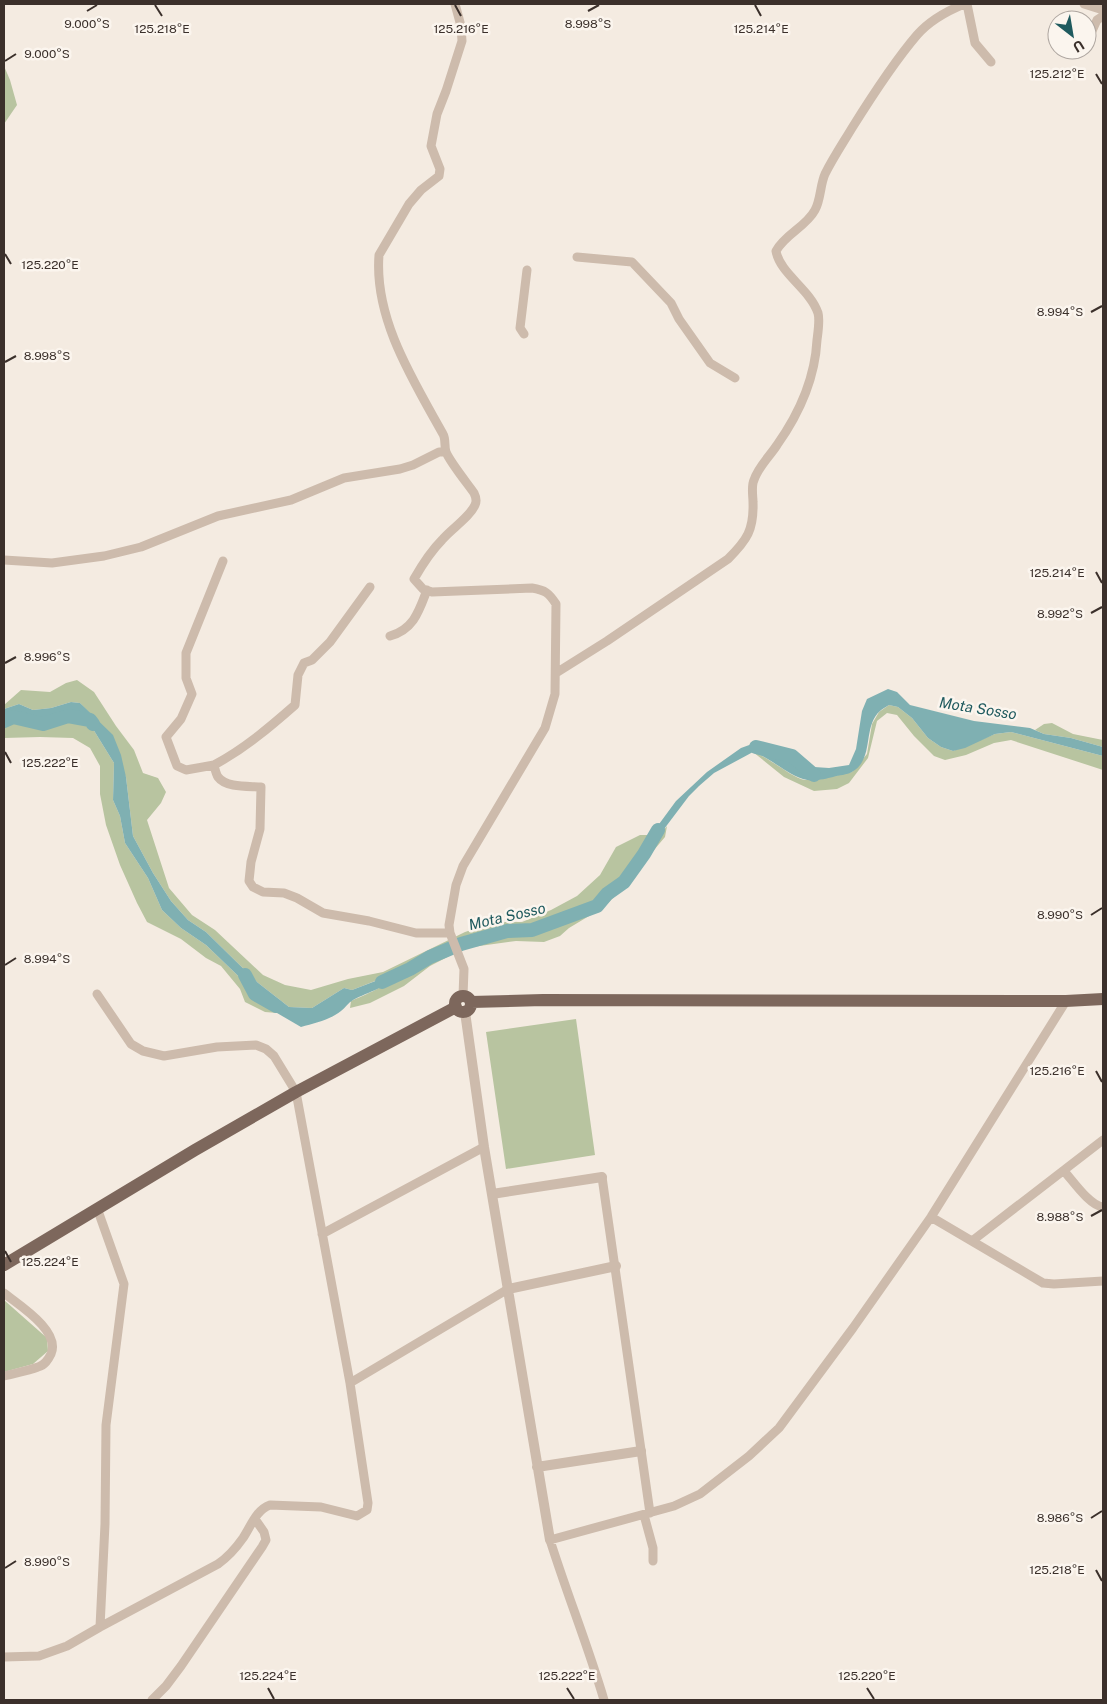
<svg xmlns="http://www.w3.org/2000/svg" width="1107" height="1704" viewBox="0 0 1107 1704" font-family="'Public Sans',sans-serif">
	<rect width="100%" height="100%" fill="#f4ebe1"/>
	<path fill="#b8c4a0" d="M 4,66 L 10,80 L 17,105 L 4,124 Z
		M 77,680 L 94,692 L 116,726 L 134,750 L 143,773 L 158,778 L 166,792 L 161,803 L 147,820 L 169,888 L 192,915 L 215,930 L 263,975 L 285,985 L 311,990 L 348,979 L 383,972 L 465,932 L 495,922 L 522,922 L 551,910 L 577,896 L 600,875 L 616,847 L 640,835 L 651,835 L 640,852 L 655,841 L 667,826 L 665,837 L 637,870 L 629,882 L 604,907 L 569,928 L 560,936 L 544,942 L 516,941 L 465,948 L 430,966 L 404,986 L 370,1003 L 350,1008 L 351,1001 C 365,995 390,985 398,972 L 352,990 L 344,988 L 312,1008 L 289,1007 L 257,982 L 206,932 L 188,920 L 171,901 L 153,873 L 133,836 L 126,777 L 93,717 L 80,703 L 71,702 L 51,708 L 33,710 L 19,704 L 4,709 L 4,705 L 21,690 L 50,692 L 66,683 Z
		M 889,705 L 898,707 L 912,718 L 928,738 L 941,747 L 953,751 L 995,734 L 1011,732 L 1103,756 L 1103,770 L 1011,740 L 994,743 L 966,755 L 945,760 L 934,756 L 914,736 L 897,715 L 887,713 L 877,721 L 868,758 L 849,783 L 837,789 L 814,791 L 784,777 L 753,752 C 769,757 792,778 805,780 C 813,781 842,774 852,772 L 867,754 L 872,724 L 879,712 Z
		M 72,714 L 93,729 L 114,763 L 113,800 L 120,816 L 125,843 L 148,878 L 162,910 L 181,928 L 206,945 L 277,1013 L 265,1012 L 245,1002 L 240,989 L 221,966 L 206,958 L 181,939 L 147,922 L 137,903 L 120,865 L 106,825 L 100,794 L 100,766 L 90,748 L 73,738 L 40,737 L 4,738 L 4,726 L 16,722 L 34,725 L 55,716 Z
		M 1052,723 L 1073,734 L 1103,740 L 1103,747 L 1071,738 L 1044,734 L 1035,730 L 1044,724 Z
		M 576,1019 L 595,1155 L 506,1169 L 486,1032 Z
		M 4,1300 L 47,1338 L 48,1351 L 33,1364 L 4,1372 Z"/>
	<path fill="#7fb0b2" d="M 888,689 L 897,692 L 910,705 L 974,721 L 1030,728 L 1044,734 L 1071,738 L 1103,747 L 1103,756 L 1011,732 L 995,734 L 965,748 L 953,751 L 941,747 L 928,738 L 912,718 L 898,707 L 889,705 C 886,707 882,709 880,711 C 862,727 875,759 852,772 C 847,775 839,775 833,777 C 825,779 812,782 803,779 C 785,773 771,758 753,752 L 714,773 L 699,786 L 689,796 L 655,841 L 639,854 L 651,835 L 676,801 L 707,772 L 741,748 L 752,744 L 764,745 L 778,755 L 814,767 L 829,768 L 849,765 L 856,749 L 862,711 L 867,699 Z
		M 71,702 L 80,703 L 113,735 L 121,755 L 126,777 L 133,836 L 153,873 L 171,901 L 188,920 L 206,932 L 257,982 L 289,1007 L 312,1008 L 344,988 L 352,990 L 399,972 C 389,987 368,992 353,1000 C 348,1003 345,1008 341,1011 C 330,1020 315,1023 301,1027 L 277,1013 L 206,945 L 181,928 L 162,910 L 148,878 L 125,843 L 120,816 L 113,800 L 114,763 L 93,729 L 72,714 L 55,716 L 34,725 L 16,722 L 4,726 L 4,709 L 19,704 L 33,710 L 51,708 Z"/>
	<g fill="none" stroke-linecap="round" stroke-linejoin="round">
		<path stroke="#7fb0b2" stroke-width="14" d="M 4,721 L 13,717 L 43,724 L 68,716 L 90,720 L 93,724
			M 756,747 L 792,756 L 814,775
			M 245,975 L 255,994 L 276,1006
			M 382,982 L 410,969 L 430,957 L 461,944 L 507,931 L 532,930 L 597,906 L 607,894 L 624,882 L 644,854 L 658,830"/>
		<path stroke="#cdbbac" stroke-width="9" d="M 455,4 L 461,26 L 462,41 L 446,91 L 437,114 L 431,146 L 440,169 L 439,176 L 421,190 L 409,204 L 379,255 C 374,319 413,380 443,434 C 446,439 444,446 446,452 C 450,462 467,483 474,493 C 476,497 477,501 475,505 C 470,517 451,529 442,540 C 431,551 422,565 414,579 L 423,589 L 432,592 L 532,588 C 545,590 549,593 556,604 L 555,694 L 545,728 L 463,866 L 456,885 L 449,925 L 450,933 L 464,969 L 463,996
			M 967,4 L 975,43 L 991,62
			M 1084,4 L 1103,10
			M 1092,31 L 1097,20 L 1103,16
			M 577,257 L 632,262 L 671,303 L 679,319 L 710,363 L 735,378
			M 524,334 L 520,328 L 527,270
			M 4,560 L 52,563 L 104,556 L 141,547 L 218,516 L 291,500 L 344,478 L 400,469 L 413,465 L 439,452 L 446,452
			M 223,561 L 186,653 L 186,678 L 192,694 L 181,719 L 166,737 L 177,766 L 186,770 L 214,765 C 215,769 216,774 218,777 C 226,788 249,786 261,787 L 260,829 L 251,862 L 249,881 L 253,887 L 263,892 L 284,893 L 297,898 L 323,913 L 369,921 L 416,933 L 450,933
			M 390,636 C 414,629 419,611 427,590
			M 556,673 L 607,641 L 728,559 C 747,540 754,530 753,502 C 753,496 751,486 754,480 C 758,467 770,456 777,445 C 799,414 815,378 817,340 C 818,332 820,320 818,313 C 810,289 780,274 776,251 C 785,234 806,227 815,210 C 821,199 820,185 825,174 C 833,158 843,143 852,128 C 872,96 893,63 917,35 C 930,20 947,11 964,4
			M 214,765 C 244,749 270,727 295,705 L 298,675 L 304,663 L 312,660 L 330,642 L 370,587
			M 97,994 L 131,1044 L 143,1051 L 164,1056 L 217,1047 L 256,1045 L 266,1049 L 274,1056 L 296,1092 L 350,1383
			M 1064,1171 C 1073,1181 1090,1206 1103,1207
			M 602,1177 L 650,1513
			M 97,1208 L 124,1284 L 106,1425 L 105,1524 L 100,1627 L 218,1564 C 228,1557 236,1548 243,1538 C 251,1526 256,1510 270,1505 L 321,1507 L 357,1516 L 367,1510 L 368,1503 L 350,1383 L 508,1289
			M 931,1217 L 1043,1283 L 1054,1284 L 1103,1281
			M 322,1234 L 484,1147
			M 972,1241 L 1103,1140
			M 4,1293 C 19,1305 61,1331 51,1354 C 48,1360 45,1365 38,1367 C 27,1371 15,1373 4,1376
			M 644,1515 L 653,1548 L 653,1561
			M 4,1657 L 39,1656 L 67,1646 L 100,1627
			M 152,1700 L 166,1686 L 181,1666 L 262,1547 L 266,1540 L 264,1532 L 255,1519
			M 604,1700 C 588,1646 567,1594 550,1540 L 674,1506 L 700,1494 L 749,1456 L 779,1428 L 853,1328 L 931,1217 L 1066,1001"/>
		<path stroke="#cdbbac" stroke-width="10" d="M 465,1012 L 484,1147 L 550,1540
			M 492,1194 L 602,1177
			M 508,1289 L 616,1266
			M 537,1467 L 641,1451"/>
		<path stroke="#7d675c" stroke-width="12" d="M455 1004a8 8 0 1 1 16 0a8 8 0 1 1-16 0Z
			M 471,1002 L 543,1000 L 1066,1001 L 1103,999
			M 4,1265 L 195,1150 L 296,1092 L 456,1007"/>
	</g>
	<path fill="none" stroke="#3b302b" stroke-width="2" d="M 155,5 L 162,16M 455,5 L 461,16M 755,5 L 761,16M 87,11 L 97,5M 588,11 L 599,5M 5,61 L 16,54M 1096,74 L 1102,84M 5,254 L 11,264M 1091,312 L 1102,306M 5,362 L 16,356M 1096,572 L 1102,583M 1091,613 L 1102,607M 5,663 L 16,657M 5,752 L 11,763M 1091,915 L 1102,908M 5,965 L 16,958M 1096,1071 L 1102,1082M 1091,1216 L 1102,1210M 5,1251 L 11,1262M 1091,1518 L 1102,1511M 5,1568 L 16,1561M 1096,1570 L 1102,1581M 268,1688 L 274,1699M 567,1688 L 574,1699M 867,1688 L 874,1699"/>
	<g text-anchor="middle" dominant-baseline="central" stroke-width="5" stroke-linejoin="round" paint-order="stroke">
		<g font-size="15" font-style="italic" fill="#1f5a5e" stroke="#fbf5ee">
			<text transform="translate(978 708) rotate(9)">Mota Sosso</text>
			<text transform="translate(507 916) rotate(-13)">Mota Sosso</text>
		</g>
	</g>
	<g font-size="12" text-anchor="middle" fill="#3b302b" stroke="#fbf5ee" stroke-width="5" stroke-linejoin="round" paint-order="stroke">
		<text x="87" y="28">9.000°S</text>
		<text x="588" y="28">8.998°S</text>
		<text x="162" y="33">125.218°E</text>
		<text x="461" y="33">125.216°E</text>
		<text x="761" y="33">125.214°E</text>
		<text x="47" y="58">9.000°S</text>
		<text x="1057" y="78">125.212°E</text>
		<text x="50" y="269">125.220°E</text>
		<text x="1060" y="316">8.994°S</text>
		<text x="47" y="360">8.998°S</text>
		<text x="1057" y="577">125.214°E</text>
		<text x="1060" y="618">8.992°S</text>
		<text x="47" y="661">8.996°S</text>
		<text x="50" y="767">125.222°E</text>
		<text x="1060" y="919">8.990°S</text>
		<text x="47" y="963">8.994°S</text>
		<text x="1057" y="1075">125.216°E</text>
		<text x="1060" y="1221">8.988°S</text>
		<text x="50" y="1266">125.224°E</text>
		<text x="1060" y="1522">8.986°S</text>
		<text x="47" y="1566">8.990°S</text>
		<text x="1057" y="1574">125.218°E</text>
		<text x="268" y="1680">125.224°E</text>
		<text x="567" y="1680">125.222°E</text>
		<text x="867" y="1680">125.220°E</text>
	</g>
	<rect width="1107" height="1704" fill="none" stroke="#3b302b" stroke-width="10"/>
	<g transform="translate(1072 35) rotate(149)"><circle r="24" fill="#fbf5ee" stroke="#aea6a0"/>
	<path d="M0-4L9 19L0 12L-9 19Z" fill="#1f5a5e"/>
	<text y="-8" font-size="14" font-weight="bold" text-anchor="middle" fill="#3b302b">U</text>
	</g>
</svg>
